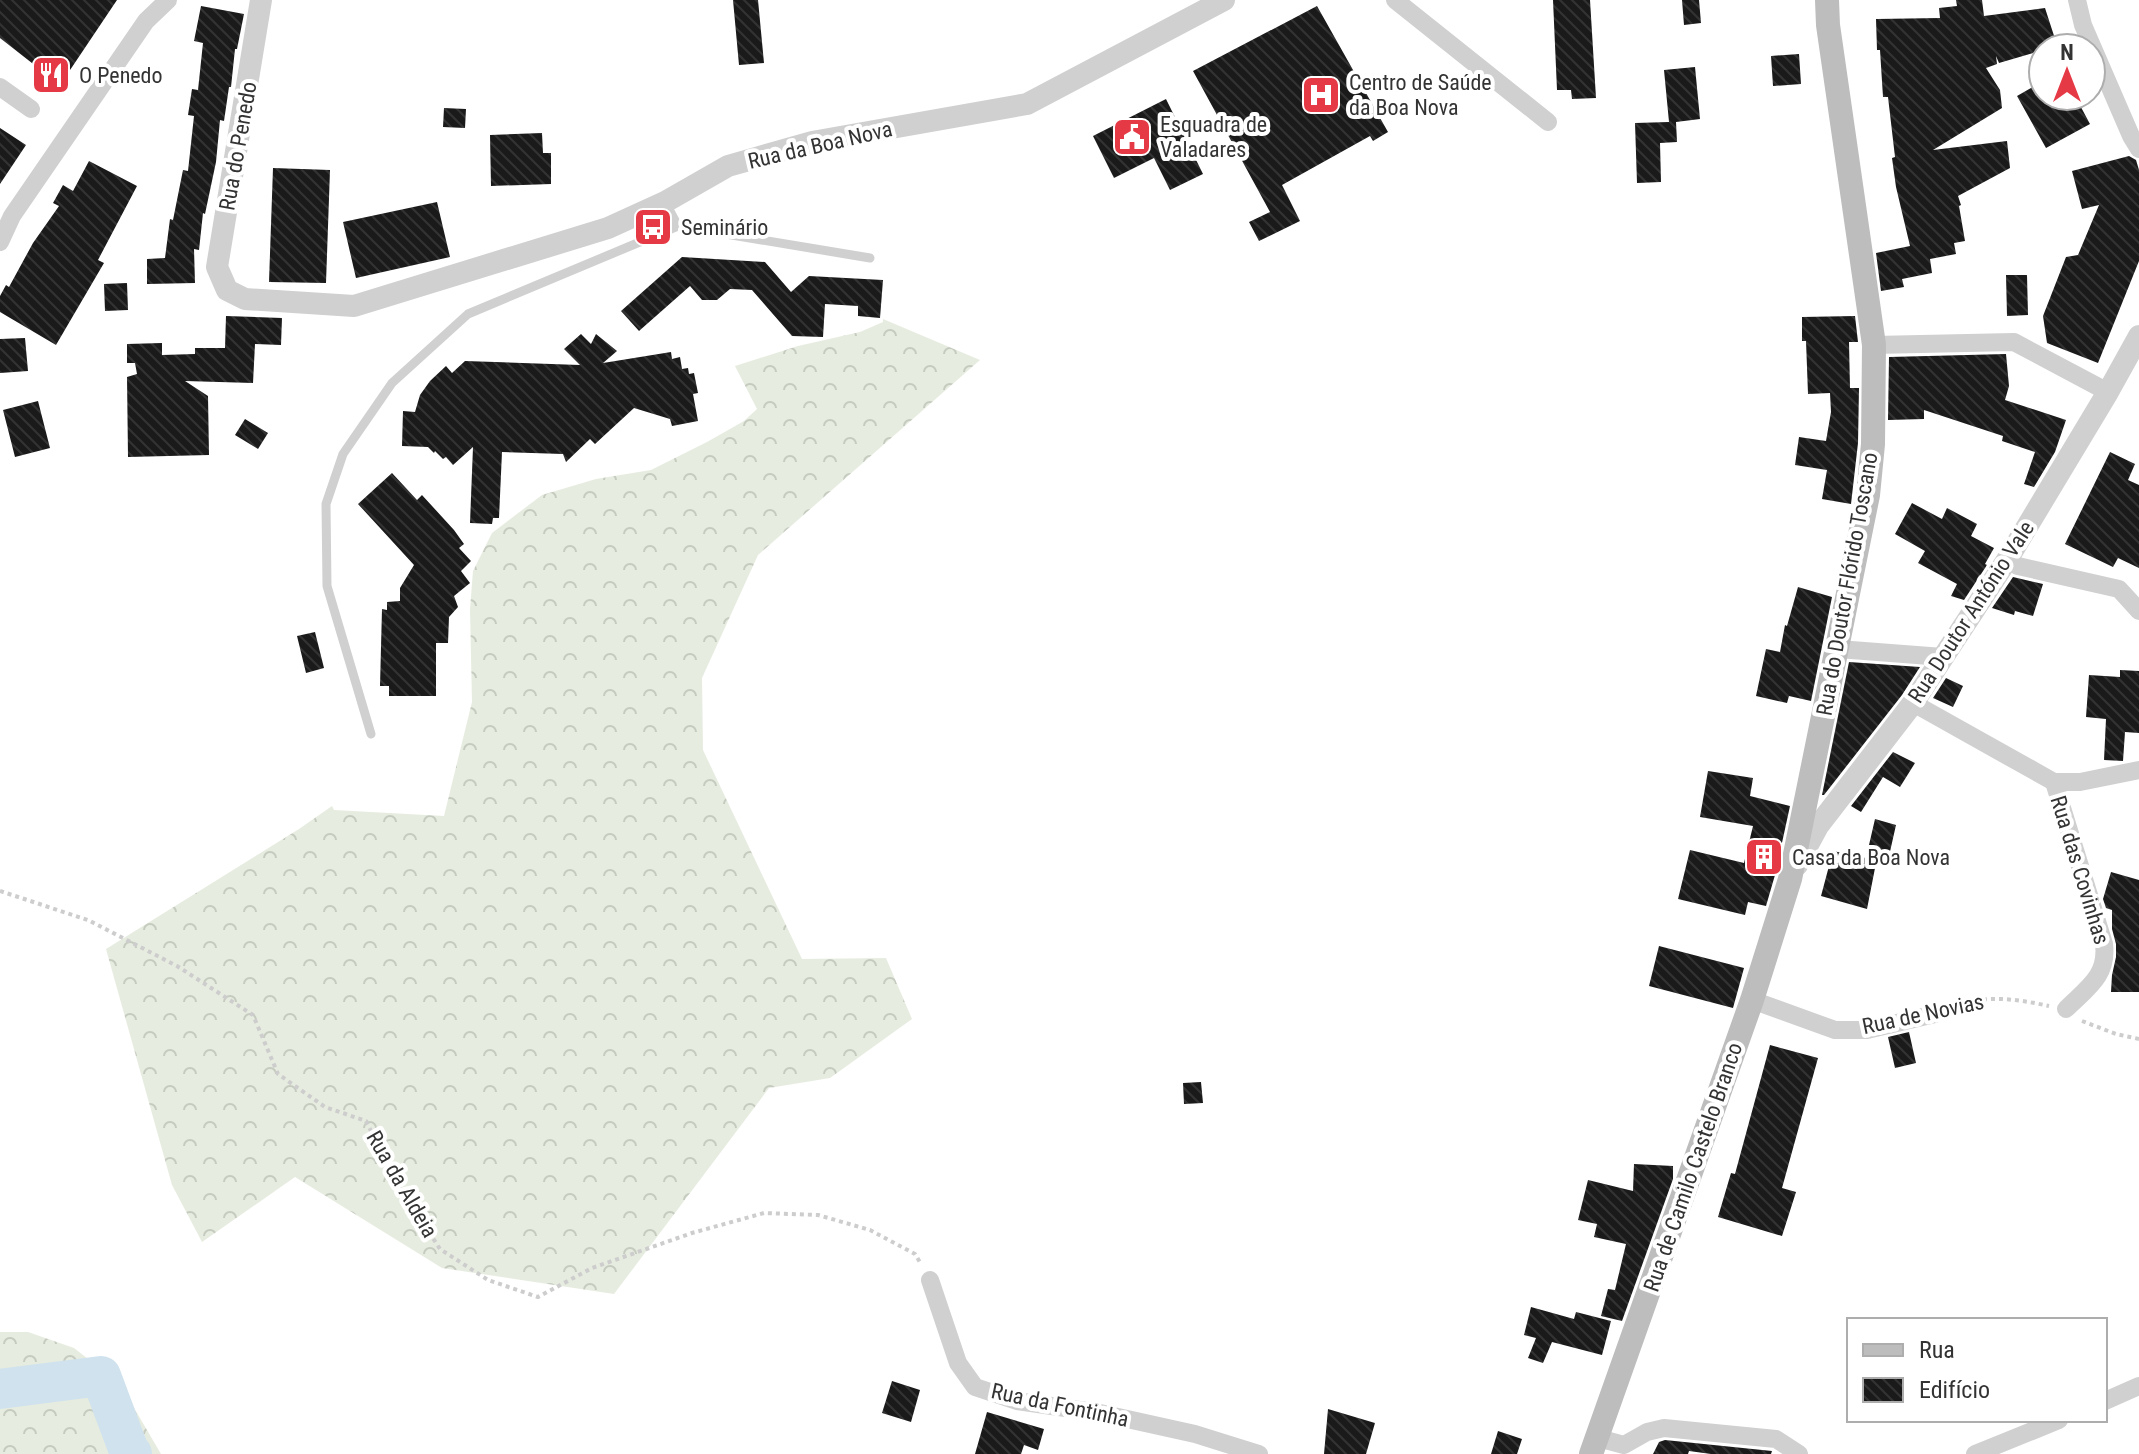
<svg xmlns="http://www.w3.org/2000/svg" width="2139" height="1454" viewBox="0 0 2139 1454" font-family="'Roboto Condensed',sans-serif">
	<defs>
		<pattern id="forest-crowns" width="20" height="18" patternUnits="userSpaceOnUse" patternTransform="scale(2)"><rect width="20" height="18" fill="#e6ecdf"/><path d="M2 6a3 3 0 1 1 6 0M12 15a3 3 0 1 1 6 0" fill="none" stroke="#c6cbc0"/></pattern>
		<pattern id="building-back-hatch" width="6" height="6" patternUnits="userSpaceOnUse" patternTransform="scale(2)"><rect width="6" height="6" fill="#1a1a1a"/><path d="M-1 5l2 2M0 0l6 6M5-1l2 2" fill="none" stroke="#333"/></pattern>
	</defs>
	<rect width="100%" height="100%" fill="#fff"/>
	<path fill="url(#forest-crowns)" d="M 883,319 L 980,360 L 758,555 L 702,678 L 703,750 L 802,959 L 886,958 L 912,1019 L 830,1078 L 769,1088 L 614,1294 L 442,1268 L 295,1177 L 202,1242 L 172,1185 L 106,949 L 299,829 L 332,806 L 334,810 L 444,816 L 472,702 L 470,609 L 473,571 L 492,533 L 542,495 L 596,479 L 651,470 L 707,442 L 744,421 L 757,409 L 735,366 L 798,346 L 860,332 L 883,322 Z
		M 0,1332 L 28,1332 L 74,1348 L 120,1384 L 161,1454 L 0,1454 Z"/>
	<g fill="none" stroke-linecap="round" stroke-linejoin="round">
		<path stroke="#cfe2ee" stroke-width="40" d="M 0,1389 L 101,1376 L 129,1451 L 132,1454"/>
	</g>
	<path fill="url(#building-back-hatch)" d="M 0,0 L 117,0 L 60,85 L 0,38 Z
		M 733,0 L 758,0 L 764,63 L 739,65 Z
		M 1553,0 L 1590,0 L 1596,98 L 1572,99 L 1571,90 L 1557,90 Z
		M 1682,0 L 1699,0 L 1701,23 L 1684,25 Z
		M 1956,0 L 1982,0 L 1984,16 L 2045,8 L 2057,45 L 2043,48 L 2043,50 L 1999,63 L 1996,56 L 1997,64 L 1986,68 L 2000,90 L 2002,108 L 1933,150 L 2007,141 L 2010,168 L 1958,196 L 1961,205 L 1959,206 L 1965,241 L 1954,243 L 1956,254 L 1930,259 L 1932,273 L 1902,279 L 1904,287 L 1881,291 L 1876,253 L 1910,246 L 1896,187 L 1892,158 L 1895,157 L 1888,97 L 1883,97 L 1880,50 L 1877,50 L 1876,19 L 1940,18 L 1939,8 L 1957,6 Z
		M 201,6 L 244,14 L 237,49 L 235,49 L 231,87 L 229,87 L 224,121 L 220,120 L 216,162 L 205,214 L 203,213 L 199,250 L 194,249 L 195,283 L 147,284 L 147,259 L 165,258 L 170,219 L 173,220 L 183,170 L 188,171 L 194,116 L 188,115 L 192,89 L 198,90 L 203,43 L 194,41 Z
		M 1317,6 L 1388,132 L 1373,141 L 1370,136 L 1282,185 L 1300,221 L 1259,241 L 1249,222 L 1270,212 L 1193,71 Z
		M 1799,54 L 1801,84 L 1773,86 L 1771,56 Z
		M 1695,67 L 1700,119 L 1676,122 L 1677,142 L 1660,143 L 1661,182 L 1637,183 L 1635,123 L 1669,122 L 1664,70 Z
		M 2043,81 L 2043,96 L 2075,96 L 2090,124 L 2046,148 L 2017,96 Z
		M 1166,99 L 1203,174 L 1170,190 L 1154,158 L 1114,178 L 1093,136 Z
		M 444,108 L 466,109 L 465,128 L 443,127 Z
		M 0,128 L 26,145 L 0,184 Z
		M 542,133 L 543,153 L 551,153 L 551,184 L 491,186 L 490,135 Z
		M 2129,156 L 2136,160 L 2139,170 L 2139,261 L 2098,363 L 2047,343 L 2043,316 L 2066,257 L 2078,255 L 2099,205 L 2082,209 L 2072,171 Z
		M 89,161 L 137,186 L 98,260 L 104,263 L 56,345 L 0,312 L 0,296 L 6,285 L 9,287 L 33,243 L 59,206 L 53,203 L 63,185 L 73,191 Z
		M 273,168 L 330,170 L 326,283 L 269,282 Z
		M 437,202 L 450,257 L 356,278 L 343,222 Z
		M 682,257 L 765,262 L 791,292 L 809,276 L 883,280 L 880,318 L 858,316 L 858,306 L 825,304 L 823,337 L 792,336 L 752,290 L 730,289 L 717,300 L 702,300 L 690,286 L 639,331 L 621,311 Z
		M 2006,275 L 2027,275 L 2028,315 L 2007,316 Z
		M 127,283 L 128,310 L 105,311 L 104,284 Z
		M 226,316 L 282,318 L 281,345 L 255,344 L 253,383 L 185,381 L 208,396 L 209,455 L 128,457 L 127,377 L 137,374 L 135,363 L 127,363 L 127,344 L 162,343 L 162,355 L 195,354 L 195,348 L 225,348 Z
		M 1855,316 L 1858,342 L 1849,342 L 1850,388 L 1859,388 L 1858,443 L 1851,504 L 1822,499 L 1827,470 L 1795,465 L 1799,437 L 1826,441 L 1831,412 L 1830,393 L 1808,394 L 1806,341 L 1802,341 L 1802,317 Z
		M 581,334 L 591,344 L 596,334 L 617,351 L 603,363 L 671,352 L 672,359 L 680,357 L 682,369 L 688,368 L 689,374 L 694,373 L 698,393 L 693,394 L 698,421 L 672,426 L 670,419 L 634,408 L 595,444 L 590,439 L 566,462 L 563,454 L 502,452 L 499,518 L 493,518 L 492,524 L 470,523 L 473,447 L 453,465 L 446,457 L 443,459 L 435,451 L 434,453 L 428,447 L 402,446 L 403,411 L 415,412 L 420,395 L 430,381 L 446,366 L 452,373 L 465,361 L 580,365 L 564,349 Z
		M 25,338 L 28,371 L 0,373 L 0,339 Z
		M 2006,354 L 2009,386 L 2005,400 L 2066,420 L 2055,452 L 2034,487 L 2024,484 L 2035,452 L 2002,441 L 2003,436 L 1924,410 L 1924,419 L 1888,420 L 1889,357 Z
		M 38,401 L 50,448 L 15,457 L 3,410 Z
		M 245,419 L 268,433 L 258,449 L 235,435 Z
		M 2110,452 L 2135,464 L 2128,480 L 2139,485 L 2139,568 L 2118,558 L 2113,567 L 2065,544 Z
		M 392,473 L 417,500 L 422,495 L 454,530 L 464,544 L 459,548 L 471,561 L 461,571 L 470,583 L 454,596 L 458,607 L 449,617 L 448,643 L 436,643 L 436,696 L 389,696 L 389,686 L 380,686 L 382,609 L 387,610 L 387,602 L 400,601 L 400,588 L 414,565 L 358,504 Z
		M 1912,503 L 1942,519 L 1947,508 L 1977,524 L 1971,536 L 1994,548 L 1985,564 L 1987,565 L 1964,600 L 1951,596 L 1957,584 L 1918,563 L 1925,551 L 1895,534 Z
		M 2013,577 L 2043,584 L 2033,616 L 2015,611 L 2014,615 L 1992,608 Z
		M 1798,587 L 1832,597 L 1811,701 L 1789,696 L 1787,703 L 1756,696 L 1766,649 L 1780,652 L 1785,625 L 1787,626 Z
		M 315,632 L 324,668 L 306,673 L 297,636 Z
		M 1849,662 L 1920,667 L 1902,695 L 1824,795 L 1822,795 Z
		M 2120,670 L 2139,671 L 2139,733 L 2125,732 L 2123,761 L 2104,760 L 2106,719 L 2086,717 L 2089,675 L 2120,677 Z
		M 1946,678 L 1963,686 L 1953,707 L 1933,698 Z
		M 1893,752 L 1915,763 L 1900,787 L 1883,777 L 1861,812 L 1851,806 Z
		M 1708,771 L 1753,778 L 1750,796 L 1790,806 L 1775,875 L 1766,906 L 1748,902 L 1745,915 L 1678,899 L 1690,850 L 1744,863 L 1753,826 L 1700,817 Z
		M 1875,819 L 1896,825 L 1887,865 L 1876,863 L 1867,909 L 1821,896 L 1833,851 L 1866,858 Z
		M 2111,872 L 2139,880 L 2139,992 L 2111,992 L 2112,975 L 2116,957 L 2116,944 L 2112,929 L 2112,910 L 2106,908 L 2103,899 Z
		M 1659,946 L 1744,968 L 1733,1008 L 1649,986 Z
		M 1909,1032 L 1916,1063 L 1895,1068 L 1888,1037 Z
		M 1770,1045 L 1818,1058 L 1782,1188 L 1796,1192 L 1782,1236 L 1718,1217 L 1731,1173 L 1735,1174 Z
		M 1201,1082 L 1203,1103 L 1184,1104 L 1183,1083 Z
		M 1634,1164 L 1673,1166 L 1673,1179 L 1622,1321 L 1601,1316 L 1608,1289 L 1615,1290 L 1626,1244 L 1594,1237 L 1597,1224 L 1578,1220 L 1588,1180 L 1633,1191 Z
		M 1531,1307 L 1574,1319 L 1576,1312 L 1611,1321 L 1602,1355 L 1552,1342 L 1543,1363 L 1528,1358 L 1536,1338 L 1524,1335 Z
		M 892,1381 L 920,1390 L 911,1422 L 882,1413 Z
		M 1328,1409 L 1375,1423 L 1366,1454 L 1324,1454 Z
		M 987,1412 L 1044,1429 L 1038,1450 L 1024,1445 L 1021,1454 L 975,1454 Z
		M 1498,1431 L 1522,1439 L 1517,1454 L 1491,1454 Z
		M 1665,1440 L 1772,1451 L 1771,1454 L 1711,1454 L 1689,1451 L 1688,1454 L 1653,1454 L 1659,1442 Z"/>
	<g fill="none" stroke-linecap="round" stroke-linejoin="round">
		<path stroke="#cdcdcd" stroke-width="4" stroke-dasharray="4 4" stroke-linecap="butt" d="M 0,891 L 88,920 L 177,966 L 253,1015 L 278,1074 L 325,1107 L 366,1121 L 397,1183 L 440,1249 L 488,1280 L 538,1297 L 592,1268 L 692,1233 L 764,1213 L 818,1215 L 870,1230 L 915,1254 L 921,1264
			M 1952,1007 C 1983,994 2017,999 2049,1006
			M 2082,1021 L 2116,1034 L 2139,1039"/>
		<path stroke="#d0d0d0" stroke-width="9" d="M 665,202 L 678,226
			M 371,734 L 327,586 L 326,504 L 343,454 L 392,383 L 468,314 L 678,226 L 870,258"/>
		<path stroke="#d0d0d0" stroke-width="18" d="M 1395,0 L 1548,122
			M 2077,0 L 2083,25 L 2131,136 L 2139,149
			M 0,87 L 31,109
			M 0,242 L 12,216 L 146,21 L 168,0
			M 1874,345 L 2014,342 L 2108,392
			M 2007,560 L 2018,566 L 2119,589 L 2139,611
			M 1838,649 L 1943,657
			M 1913,703 L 2054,782 L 2104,944 C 2108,976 2087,988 2066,1009
			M 2054,782 L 2080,782 L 2139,770
			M 1752,1000 L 1835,1030 L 1867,1030 L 1935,1014
			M 930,1280 L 958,1363 L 975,1387 L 1017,1401 L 1100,1413 L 1195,1434 L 1259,1454
			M 2105,1401 L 2139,1386
			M 1598,1438 L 1624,1445 L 1647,1432 L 1664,1428 L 1776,1439 L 1799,1454
			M 1975,1454 L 2059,1420"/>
		<path stroke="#d0d0d0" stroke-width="22" d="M 261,0 L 217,267 L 227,290 L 245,299 L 354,306 L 608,228 L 665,202 L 728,166 L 812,142 L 1027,104 L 1224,0
			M 1797,865 L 1818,826 L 1913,703 L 2007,560 L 2108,392 L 2139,336"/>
		<path stroke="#bdbdbd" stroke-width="24" d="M 1591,1454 L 1752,1000 L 1790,879 L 1868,495 L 1873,444 L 1874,345 L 1828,25 L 1827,0"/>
	</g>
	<defs>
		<g id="restaurant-square" transform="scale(2)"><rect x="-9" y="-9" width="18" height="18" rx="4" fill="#e63946" stroke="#fff"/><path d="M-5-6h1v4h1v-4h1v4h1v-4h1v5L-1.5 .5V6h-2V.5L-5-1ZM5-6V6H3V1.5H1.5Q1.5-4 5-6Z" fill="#fff"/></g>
		<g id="hospital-square" transform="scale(2)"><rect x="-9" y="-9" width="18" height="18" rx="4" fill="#e63946" stroke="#fff"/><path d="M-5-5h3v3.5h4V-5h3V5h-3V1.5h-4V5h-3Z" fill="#fff"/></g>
		<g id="civic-square" transform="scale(2)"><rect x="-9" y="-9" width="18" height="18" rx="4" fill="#e63946" stroke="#fff"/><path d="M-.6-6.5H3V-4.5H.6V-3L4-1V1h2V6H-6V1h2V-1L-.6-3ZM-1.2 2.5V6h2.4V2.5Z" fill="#fff"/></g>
		<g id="bus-square" transform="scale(2)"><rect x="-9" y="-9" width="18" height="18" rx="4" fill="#e63946" stroke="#fff"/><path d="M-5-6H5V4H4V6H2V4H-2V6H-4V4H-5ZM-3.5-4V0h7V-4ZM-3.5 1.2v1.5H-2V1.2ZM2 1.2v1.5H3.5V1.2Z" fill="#fff"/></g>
		<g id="building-square" transform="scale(2)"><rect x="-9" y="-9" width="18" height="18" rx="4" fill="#e63946" stroke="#fff"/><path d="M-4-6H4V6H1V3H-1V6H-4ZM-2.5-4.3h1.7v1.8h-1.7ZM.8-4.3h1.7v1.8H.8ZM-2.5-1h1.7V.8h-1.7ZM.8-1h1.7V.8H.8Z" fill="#fff"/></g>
	</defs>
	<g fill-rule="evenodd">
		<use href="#restaurant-square" x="51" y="75"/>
		<use href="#hospital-square" x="1321" y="95"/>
		<use href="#civic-square" x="1132" y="137"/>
		<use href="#bus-square" x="653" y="227"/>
		<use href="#building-square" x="1764" y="857"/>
	</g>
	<g text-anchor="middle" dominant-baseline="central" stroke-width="8" stroke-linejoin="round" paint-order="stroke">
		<g font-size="22" fill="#333" stroke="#fff" text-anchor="start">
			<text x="79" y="75">O Penedo</text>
			<text x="1349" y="82">Centro de Saúde<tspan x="1349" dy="25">da Boa Nova</tspan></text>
			<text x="1160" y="124">Esquadra de<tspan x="1160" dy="25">Valadares</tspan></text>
			<text x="681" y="227">Seminário</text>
			<text x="1792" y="857">Casa da Boa Nova</text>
		</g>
		<g font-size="22" fill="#333" stroke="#fff">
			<text transform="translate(820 145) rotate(-13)">Rua da Boa Nova</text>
			<text transform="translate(238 146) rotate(-80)">Rua do Penedo</text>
			<text transform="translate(1847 584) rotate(-80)">Rua do Doutor Flórido Toscano</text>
			<text transform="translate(1971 612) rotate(-57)">Rua Doutor António Vale</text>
			<text transform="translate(2080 870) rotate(73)">Rua das Covinhas</text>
			<text transform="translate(1923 1014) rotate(-12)">Rua de Novias</text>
			<text transform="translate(1693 1167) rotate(-71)">Rua de Camilo Castelo Branco</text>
			<text transform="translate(402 1184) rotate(60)">Rua da Aldeia</text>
			<text transform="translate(1060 1405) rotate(12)">Rua da Fontinha</text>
		</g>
	</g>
	<rect x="1847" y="1318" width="260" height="104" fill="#ffffff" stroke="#adadad" stroke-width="2"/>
	<rect x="1863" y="1344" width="40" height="12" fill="#bdbdbd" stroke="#adadad" stroke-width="2"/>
	<text x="1919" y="1358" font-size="24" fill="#333333">Rua</text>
	<rect x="1863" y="1378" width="40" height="24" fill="url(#building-back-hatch)" stroke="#adadad" stroke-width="2"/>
	<text x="1919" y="1398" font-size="24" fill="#333333">Edifício</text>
	<g transform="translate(2067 72)"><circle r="38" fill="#ffffff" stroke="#adadad" stroke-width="2"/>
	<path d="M0-6L14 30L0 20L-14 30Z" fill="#e63946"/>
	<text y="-12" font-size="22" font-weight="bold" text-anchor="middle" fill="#333333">N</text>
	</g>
</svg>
